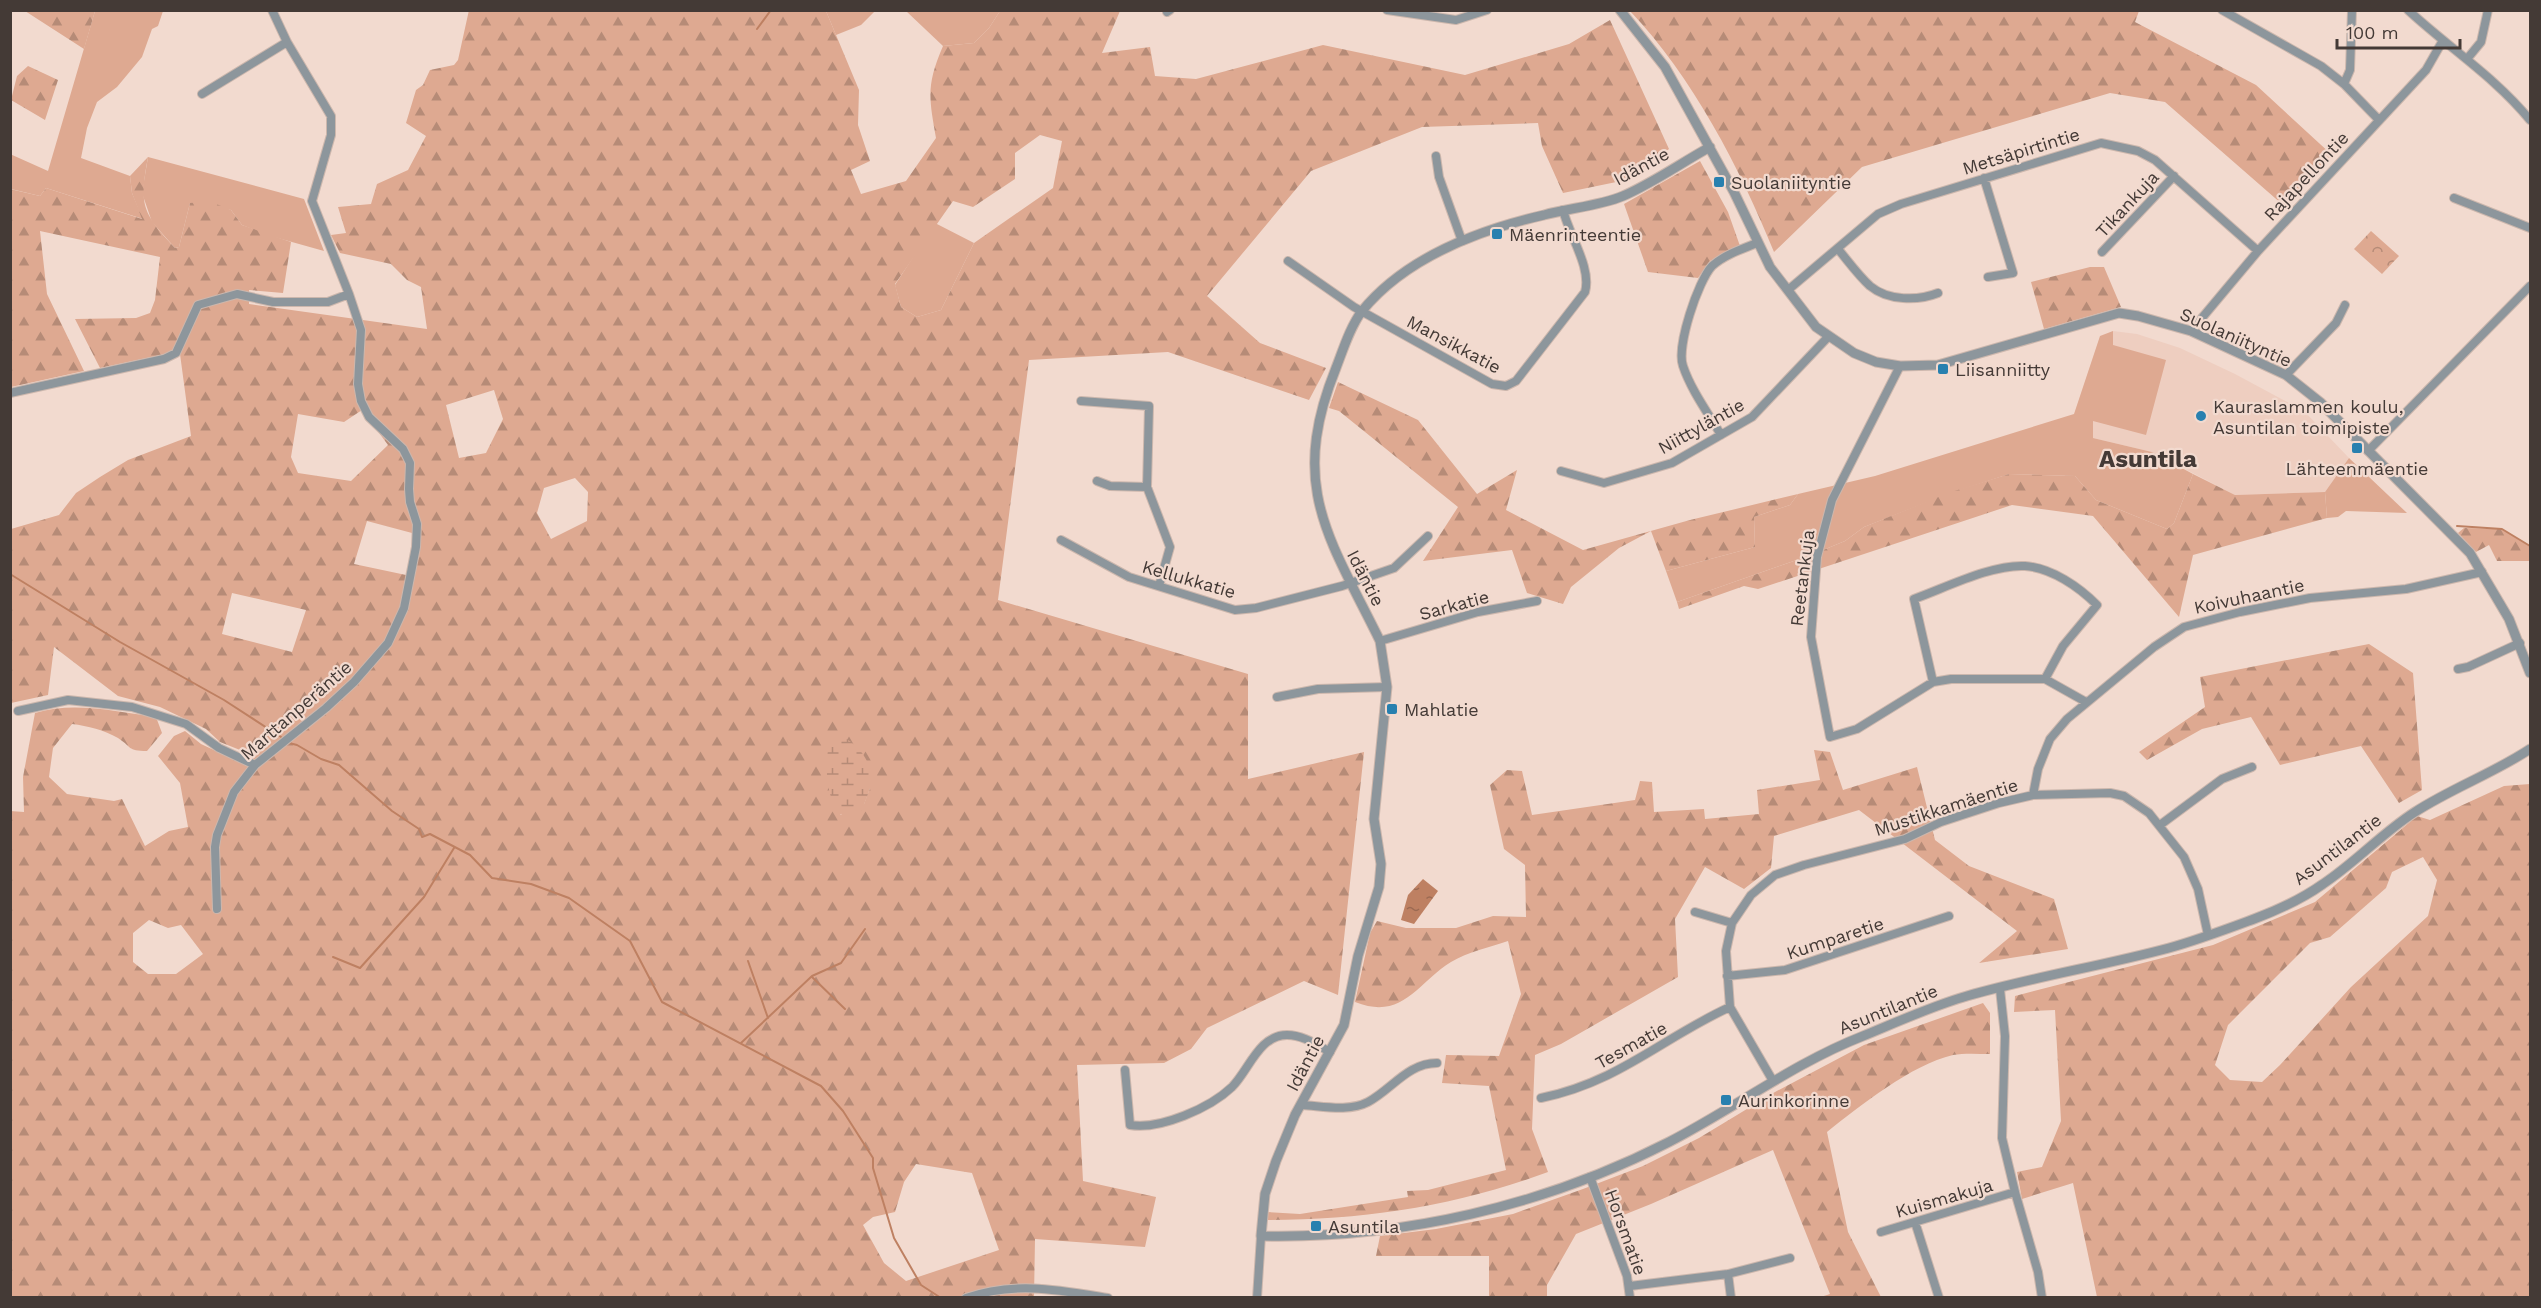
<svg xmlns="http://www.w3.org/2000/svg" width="2541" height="1308" viewBox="0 0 2541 1308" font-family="'Work Sans',sans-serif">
	<defs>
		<pattern id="forest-firs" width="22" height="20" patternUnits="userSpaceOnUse" patternTransform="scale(1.5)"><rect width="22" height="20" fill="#dea991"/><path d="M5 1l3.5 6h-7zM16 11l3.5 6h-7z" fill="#b68b77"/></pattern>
		<pattern id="wetland-marsh" width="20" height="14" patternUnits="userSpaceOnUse" patternTransform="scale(1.5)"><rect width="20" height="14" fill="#dea991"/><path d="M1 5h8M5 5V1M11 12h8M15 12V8" fill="none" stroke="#b68b77"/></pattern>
		<pattern id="park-crowns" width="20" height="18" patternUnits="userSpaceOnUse" patternTransform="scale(1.5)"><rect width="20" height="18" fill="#dea991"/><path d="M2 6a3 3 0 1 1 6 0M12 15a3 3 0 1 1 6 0" fill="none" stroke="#b68b77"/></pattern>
		<pattern id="water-ripples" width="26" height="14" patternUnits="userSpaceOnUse" patternTransform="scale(1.5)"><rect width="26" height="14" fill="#be8062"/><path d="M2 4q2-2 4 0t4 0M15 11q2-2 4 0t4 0" fill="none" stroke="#9c6a52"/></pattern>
	</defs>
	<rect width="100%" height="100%" fill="#f2dacf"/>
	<path fill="#eecec0" d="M 2113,331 L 2137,334 L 2180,348 L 2235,374 L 2304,411 L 2349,458 L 2325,492 L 2235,495 L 2152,452 L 2093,438 L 2092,421 L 2112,345 Z"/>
	<path fill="#dea991" d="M 95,11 L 163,11 L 158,26 L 152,29 L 142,57 L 117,87 L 97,102 L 87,128 L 81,158 L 130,176 L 132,193 L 143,219 L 46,188 L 40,196 L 11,189 L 10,154 L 48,171 Z
		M 826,11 L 875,11 L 861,25 L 836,35 Z
		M 906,11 L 1000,11 L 989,28 L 974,43 L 943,46 Z
		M 148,157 L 304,199 L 324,251 L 267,235 L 242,225 L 231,210 L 190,203 L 179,247 L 175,248 L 152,222 L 142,193 Z
		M 935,223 L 974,243 L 941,310 L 917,317 L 901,307 L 895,285 Z
		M 2113,331 L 2113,345 L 2166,360 L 2146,435 L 2093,421 L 2093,438 L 2152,452 L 2193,474 L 2174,523 L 2167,529 L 2096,500 L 2075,476 L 2009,474 L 1948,494 L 1864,527 L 1845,541 L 1811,555 L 1677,602 L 1666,571 L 1755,547 L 1754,517 L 1790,505 L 1798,494 L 1875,476 L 2074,414 L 2100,336 Z
		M 2349,458 L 2407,513 L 2346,511 L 2338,517 L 2327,518 L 2325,492 Z"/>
	<path fill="url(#forest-firs)" fill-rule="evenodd" d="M 469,10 L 826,11 L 859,90 L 858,125 L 870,161 L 851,170 L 861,194 L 906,181 L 936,138 C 929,97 926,86 943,46 L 974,43 L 989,28 L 1000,11 L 1120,11 L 1102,53 L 1150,47 L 1155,76 L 1196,79 L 1323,45 L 1465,75 L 1569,44 L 1610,20 L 1669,149 L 1626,180 L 1563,193 L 1542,146 L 1538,123 L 1422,127 L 1311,171 L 1207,296 L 1260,343 L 1326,368 L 1309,400 L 1168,352 L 1029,360 L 998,600 L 1248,674 L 1248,779 L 1364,752 L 1338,995 L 1304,981 L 1207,1028 L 1191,1049 L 1164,1063 L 1077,1065 L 1083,1181 L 1156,1197 L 1145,1247 L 1035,1239 L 1034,1298 L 11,1297 L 10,811 L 24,812 L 23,777 L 35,713 C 75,701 116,712 156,717 L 162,733 L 147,751 C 127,751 132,747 118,738 C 104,730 88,726 72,724 L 53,748 L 49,777 L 67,794 L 114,801 L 122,799 L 145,846 L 169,831 L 188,827 L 180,783 L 158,756 L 174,736 L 185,731 L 201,744 L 244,764 L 255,756 L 220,742 L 206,729 L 160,707 L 118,696 L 54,647 L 48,695 L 11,703 L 11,529 L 59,515 L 76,493 L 100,477 L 128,460 L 191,436 L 180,354 L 170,353 L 100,368 L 75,319 L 136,318 L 150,313 L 155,300 L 160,257 L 40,231 L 47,294 L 84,371 L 11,387 L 10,189 L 40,196 L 46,188 L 142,219 L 132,193 L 130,176 L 148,157 C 139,206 142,212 175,248 L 179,247 L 190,203 L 209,201 L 231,210 L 242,225 L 291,242 L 283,293 L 249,290 L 249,304 L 427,329 L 421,287 L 407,280 L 391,264 L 340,253 L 331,235 L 346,233 L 338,207 L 371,204 L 377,184 L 408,170 L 426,136 L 406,123 L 416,90 L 423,85 L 430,70 L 454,65 L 458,60 ZM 1040,135 L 1062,141 L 1053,188 L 974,243 L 941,310 L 917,317 L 901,307 L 895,284 L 953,201 L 973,207 L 1015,179 L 1015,153 ZM 494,390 L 503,419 L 486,453 L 459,458 L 446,405 ZM 362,410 L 388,445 L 351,481 L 298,473 L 291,457 L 298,414 L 344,422 ZM 575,478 L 588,492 L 587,521 L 551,539 L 537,513 L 544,488 ZM 367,521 L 412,533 L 412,549 L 406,575 L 354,564 ZM 232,593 L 306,610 L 292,652 L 222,634 ZM 870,788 L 864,804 L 840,815 ZM 149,920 L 168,928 L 181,925 L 203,954 L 176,974 L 148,974 L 133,962 L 133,933 ZM 916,1164 L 972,1173 L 999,1250 L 906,1281 L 884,1263 L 863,1225 L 873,1217 L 895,1212 L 904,1182 Z
		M 25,11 L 95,11 L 84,49 Z
		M 1630,11 L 2139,11 L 2135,22 L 2256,85 L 2332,155 L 2283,205 L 2165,102 L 2110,93 L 1862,167 L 1774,252 C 1740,168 1692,76 1630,11 Z
		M 28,66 L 58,80 L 45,120 L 11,100 L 17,76 Z
		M 1700,161 L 1728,212 L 1740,246 L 1710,261 L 1698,278 L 1648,272 L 1624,204 Z
		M 2090,267 L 2104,267 L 2121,307 L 2044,329 L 2031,282 Z
		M 1338,382 L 1418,420 L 1477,494 L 1517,470 L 1506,510 L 1583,550 L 1690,520 L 1798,494 L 1790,505 L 1754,517 L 1755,547 L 1666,571 L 1651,531 L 1619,548 L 1571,587 L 1563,604 L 1527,593 L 1512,550 L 1423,561 L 1458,507 L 1339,411 L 1329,408 Z
		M 2009,474 L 2075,476 L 2096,500 L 2167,529 L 2174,523 L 2193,474 L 2235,495 L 2325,492 L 2327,518 L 2193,555 L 2179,617 L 2093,516 L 2012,505 L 1758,589 L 1744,586 L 1679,609 L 1677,602 L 1811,555 L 1845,541 L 1864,527 L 1948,493 Z
		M 2464,528 L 2502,529 L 2530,546 L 2530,561 L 2497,561 L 2489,545 L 2476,552 L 2458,533 Z
		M 2369,644 L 2413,673 L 2422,790 L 2399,803 L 2361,746 L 2280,765 L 2251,717 L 2202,729 L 2147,760 L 2139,752 L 2205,707 L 2200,677 Z
		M 1814,750 L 1830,752 L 1843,790 L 1917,767 L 1935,840 L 1969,866 L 2054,899 L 2068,949 L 1979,963 L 2017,931 L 1859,810 L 1774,836 L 1771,868 L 1744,889 L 1705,867 L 1675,919 L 1678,977 L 1561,1044 L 1535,1055 L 1532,1129 L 1548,1172 C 1457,1206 1364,1220 1267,1220 L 1267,1212 L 1300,1214 L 1408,1197 L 1407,1191 L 1428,1190 L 1506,1170 L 1489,1086 L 1442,1083 L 1446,1055 L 1499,1056 L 1521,994 L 1508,941 C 1490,947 1468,952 1451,962 C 1417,983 1403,1021 1355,1002 L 1370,933 L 1377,921 L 1406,928 L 1456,928 L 1493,916 L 1526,917 L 1525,865 L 1504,849 L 1490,785 L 1507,770 L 1522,771 L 1532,815 L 1635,800 L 1640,781 L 1652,782 L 1654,812 L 1704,809 L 1705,819 L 1759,814 L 1757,790 L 1820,780 Z
		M 2530,784 L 2530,1297 L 2097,1297 L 2073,1183 L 2022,1199 L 2017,1172 L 2042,1167 L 2061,1121 L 2055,1010 L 2014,1012 L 2015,996 L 2213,945 L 2315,902 L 2417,816 L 2430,820 L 2504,786 ZM 2423,857 L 2437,880 L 2428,916 L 2351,987 L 2280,1065 L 2262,1082 L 2230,1080 L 2215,1065 L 2228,1025 L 2310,943 L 2330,937 L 2386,888 L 2392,872 Z
		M 1983,1003 L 1990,1013 L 1990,1054 C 1978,1054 1964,1053 1953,1055 C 1911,1065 1861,1105 1827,1132 L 1848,1232 L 1881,1297 L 1821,1297 L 1830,1294 L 1773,1150 L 1651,1204 L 1576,1234 L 1547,1285 L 1547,1297 L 1489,1297 L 1489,1256 L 1376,1256 L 1380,1236 L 1436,1229 L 1513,1214 L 1583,1189 L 1643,1166 L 1699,1138 L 1775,1092 L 1864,1045 Z"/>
	<path fill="url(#wetland-marsh)" d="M 838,736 C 857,740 874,764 871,784 C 869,792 865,803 861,811 L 847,817 C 825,810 823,758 831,740 Z"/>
	<path fill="url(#park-crowns)" d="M 2371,231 L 2399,256 L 2382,274 L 2354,249 Z"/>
	<path fill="url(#water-ripples)" d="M 1423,879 L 1438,891 L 1414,924 L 1401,920 L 1408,895 Z"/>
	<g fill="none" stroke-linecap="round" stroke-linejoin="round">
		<path stroke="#be8062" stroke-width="2" d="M 757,29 L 771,10
			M 2457,526 L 2502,529 L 2530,546
			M 10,574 L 120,642 L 224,700 L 281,737
			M 289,743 L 297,745 L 321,759 L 339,765 L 392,811 L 419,829 L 422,837 L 430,834 L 470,855 L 492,878 L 531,884 L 569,898 L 630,941 L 662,1002 L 821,1086 L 843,1111 L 873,1158 L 873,1168 L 894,1238 L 921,1285 L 941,1298
			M 333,957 L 360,968 L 424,897 L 454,848
			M 748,961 L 768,1018
			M 812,977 L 845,1009
			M 741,1043 L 812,976 L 841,963 L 865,929"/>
		<g stroke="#ccb7ad" stroke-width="10">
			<path id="minor" d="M 1387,10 L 1456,20 L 1487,10
				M 2222,10 L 2321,66 L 2344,84 L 2379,120
				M 2408,10 C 2449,48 2495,77 2530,120
				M 1167,12 L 1170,10
				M 2467,59 L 2481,42 L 2488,10
				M 2344,84 L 2350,70 L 2352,10
				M 202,94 L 287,42
				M 1436,156 L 1439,177 L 1462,241
				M 1984,178 L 2013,273 L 1988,277
				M 2454,198 L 2530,228
				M 1838,249 C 1848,261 1858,275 1870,286 C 1888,301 1918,301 1938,293
				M 2102,252 L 2174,176
				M 1288,261 L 1354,307 L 1492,384 L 1506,386 L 1516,381 L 1585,292 C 1592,268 1569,235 1563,210
				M 1788,290 L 1878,214 L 1901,204 L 2101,143 L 2138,151 L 2155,160 L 2258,251
				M 2191,331 L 2258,251 L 2426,70 L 2442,42
				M 1900,366 L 1832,500 L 1817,557 L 1811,637 L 1830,737 L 1857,729 L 1933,682 L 1951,679 L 2045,679 L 2086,702
				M 2286,375 L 2336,323 L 2345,305
				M 10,393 L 164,359 L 176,353 L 198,305 L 237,294 L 273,302 L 328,302 L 349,294
				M 1081,401 L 1149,406 L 1147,487 L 1170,547 L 1159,586
				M 1721,435 C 1708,413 1691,390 1683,366 C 1676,347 1698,281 1712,266 C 1724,255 1742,249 1757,243
				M 2368,451 L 2530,286
				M 1561,471 L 1604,483 L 1672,463 L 1752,417 L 1828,337
				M 1097,481 L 1110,486 L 1147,487
				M 1061,540 L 1129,577 L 1235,610 L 1256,608 L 1342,586 L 1394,568 L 1428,536
				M 1380,641 L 1478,612 L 1537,601
				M 2458,669 L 2468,667 L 2520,643
				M 1933,682 L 1914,599 C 1945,588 1992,564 2025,566 C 2052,568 2079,587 2097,605 L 2063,646 L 2045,679
				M 1277,697 L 1318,689 L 1387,687
				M 18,711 L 68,700 L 132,707 L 186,724 L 219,748 L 255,765
				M 2033,795 L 2038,769 L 2050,739 L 2067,719 L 2154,647 L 2184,627 L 2240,612 L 2310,598 L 2406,589 L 2482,572
				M 2160,825 L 2222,779 L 2252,767
				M 217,909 L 215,847 L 217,835 L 234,792 L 255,765 L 326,708 L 354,682 L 388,643 L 404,608 L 416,547 L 417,524 L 410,502 L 409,489 L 410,463 L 403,449 L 369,417 L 361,401 L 358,384 L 361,330 L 349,294 L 312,201 L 331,135 L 331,116 L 287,42 L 272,10
				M 1695,912 L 1732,923
				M 1727,976 L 1785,970 L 1949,916
				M 2000,989 L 2005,1036 L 2002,1138 L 2015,1192 L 2038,1272 L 2042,1298
				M 1125,1070 L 1130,1125 C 1160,1130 1210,1108 1232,1087 C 1249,1070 1259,1035 1287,1035 C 1303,1035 1317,1045 1330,1052
				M 1773,1081 L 1730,1007 L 1726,951 L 1732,923 L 1751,895 L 1775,875 L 1804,865 L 1905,839 L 1941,822 L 1999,803 L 2033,795 L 2110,793 L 2124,796 L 2149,813 L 2184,857 L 2198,889 L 2208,935
				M 1541,1098 C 1619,1082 1662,1038 1730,1007
				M 1302,1105 C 1322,1106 1349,1112 1368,1102 C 1392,1089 1408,1063 1437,1063
				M 1590,1177 L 1627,1276 L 1630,1298
				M 1915,1222 L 1939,1298
				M 1881,1232 L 2015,1192
				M 1728,1274 L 1731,1298
				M 1630,1286 L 1728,1274 L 1790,1258
				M 966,1298 C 1015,1281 1059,1290 1108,1298
				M 1257,1298 L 1261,1236"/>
		</g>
		<g stroke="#ccb7ad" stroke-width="11">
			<path id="tertiary" d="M 1620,10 L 1665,67 L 1734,192 L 1770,267 L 1816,327 L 1854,353 L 1876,362 L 1900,366 L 1938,365 L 2119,313 L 2138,316 L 2191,331 L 2286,375 L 2320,402 L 2470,553 L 2509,619 L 2530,673
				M 1710,147 C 1681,163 1653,183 1623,196 C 1599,206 1569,208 1544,215 C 1479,230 1406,257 1362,311 C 1350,327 1343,350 1336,368 C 1288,487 1329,537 1380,641 L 1387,687 L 1374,819 L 1381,864 L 1379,887 L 1358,956 L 1344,1025 L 1295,1115 L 1276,1161 L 1265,1194 L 1261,1236 C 1402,1239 1544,1206 1669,1142 C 1735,1108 1794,1063 1863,1036 C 1897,1022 1932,1006 1967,996 C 2033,977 2102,966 2169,948 C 2198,940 2227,929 2254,919 C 2278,910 2302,899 2323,884 C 2355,863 2382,833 2415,812 C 2452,788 2494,773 2530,749"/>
		</g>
		<use href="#minor" stroke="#8d969c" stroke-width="8"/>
		<use href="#tertiary" stroke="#8d969c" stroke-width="9"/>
	</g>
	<g fill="#2880af" stroke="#f2dacf" stroke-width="2">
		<rect x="1713" y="176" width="12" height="12" rx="3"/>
		<rect x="1491" y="228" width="12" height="12" rx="3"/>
		<rect x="1937" y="363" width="12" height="12" rx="3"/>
		<circle cx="2201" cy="416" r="6"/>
		<rect x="2351" y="442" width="12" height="12" rx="3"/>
		<rect x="1386" y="703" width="12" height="12" rx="3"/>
		<rect x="1720" y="1094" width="12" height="12" rx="3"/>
		<rect x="1310" y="1220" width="12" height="12" rx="3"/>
	</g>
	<g text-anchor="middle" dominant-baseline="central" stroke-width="4.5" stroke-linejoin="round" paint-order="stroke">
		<g font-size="18" fill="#443a36" stroke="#f2dacf">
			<text transform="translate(2021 151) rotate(-17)">Metsäpirtintie</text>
			<text transform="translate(1641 166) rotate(-28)">Idäntie</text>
			<text transform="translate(2306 176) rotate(-47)">Rajapellontie</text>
			<text transform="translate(2127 204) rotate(-47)">Tikankuja</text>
			<text transform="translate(2236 337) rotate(24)">Suolaniityntie</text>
			<text transform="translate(1454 344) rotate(28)">Mansikkatie</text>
			<text transform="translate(1701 426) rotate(-29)">Niittyläntie</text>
			<text transform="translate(1366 578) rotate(63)">Idäntie</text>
			<text transform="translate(1802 578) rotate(-83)">Reetankuja</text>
			<text transform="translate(1189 579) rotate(16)">Kellukkatie</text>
			<text transform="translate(2249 596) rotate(-12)">Koivuhaantie</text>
			<text transform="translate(1454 605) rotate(-15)">Sarkatie</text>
			<text transform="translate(296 710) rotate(-41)">Marttanperäntie</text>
			<text transform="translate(1946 807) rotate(-18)">Mustikkamäentie</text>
			<text transform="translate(2337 849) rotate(-37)">Asuntilantie</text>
			<text transform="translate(1835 938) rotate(-18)">Kumparetie</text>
			<text transform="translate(1888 1009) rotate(-22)">Asuntilantie</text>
			<text transform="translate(1631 1045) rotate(-29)">Tesmatie</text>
			<text transform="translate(1305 1063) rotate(-62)">Idäntie</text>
			<text transform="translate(1944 1198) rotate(-16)">Kuismakuja</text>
			<text transform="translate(1626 1232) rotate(70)">Horsmatie</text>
		</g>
		<g font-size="18" fill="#443a36" stroke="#f2dacf" text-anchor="start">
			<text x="1731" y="182">Suolaniityntie</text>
			<text x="1509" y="234">Mäenrinteentie</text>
			<text x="1955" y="369">Liisanniitty</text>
			<text x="2213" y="406">Kauraslammen koulu,<tspan x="2213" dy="21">Asuntilan toimipiste</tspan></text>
			<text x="2357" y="468" text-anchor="middle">Lähteenmäentie</text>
			<text x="1404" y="709">Mahlatie</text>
			<text x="1738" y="1100">Aurinkorinne</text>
			<text x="1328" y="1226">Asuntila</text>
		</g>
		<g font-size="24" font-weight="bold" fill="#443a36" stroke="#f2dacf">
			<text x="2148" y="459">Asuntila</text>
		</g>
	</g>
	<rect width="2541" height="1308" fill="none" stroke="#443a36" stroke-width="24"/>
	<path d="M2337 39v9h123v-9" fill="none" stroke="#443a36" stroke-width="3"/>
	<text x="2346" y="39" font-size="18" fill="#443a36" stroke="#f2dacf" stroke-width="4.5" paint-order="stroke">100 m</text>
</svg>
